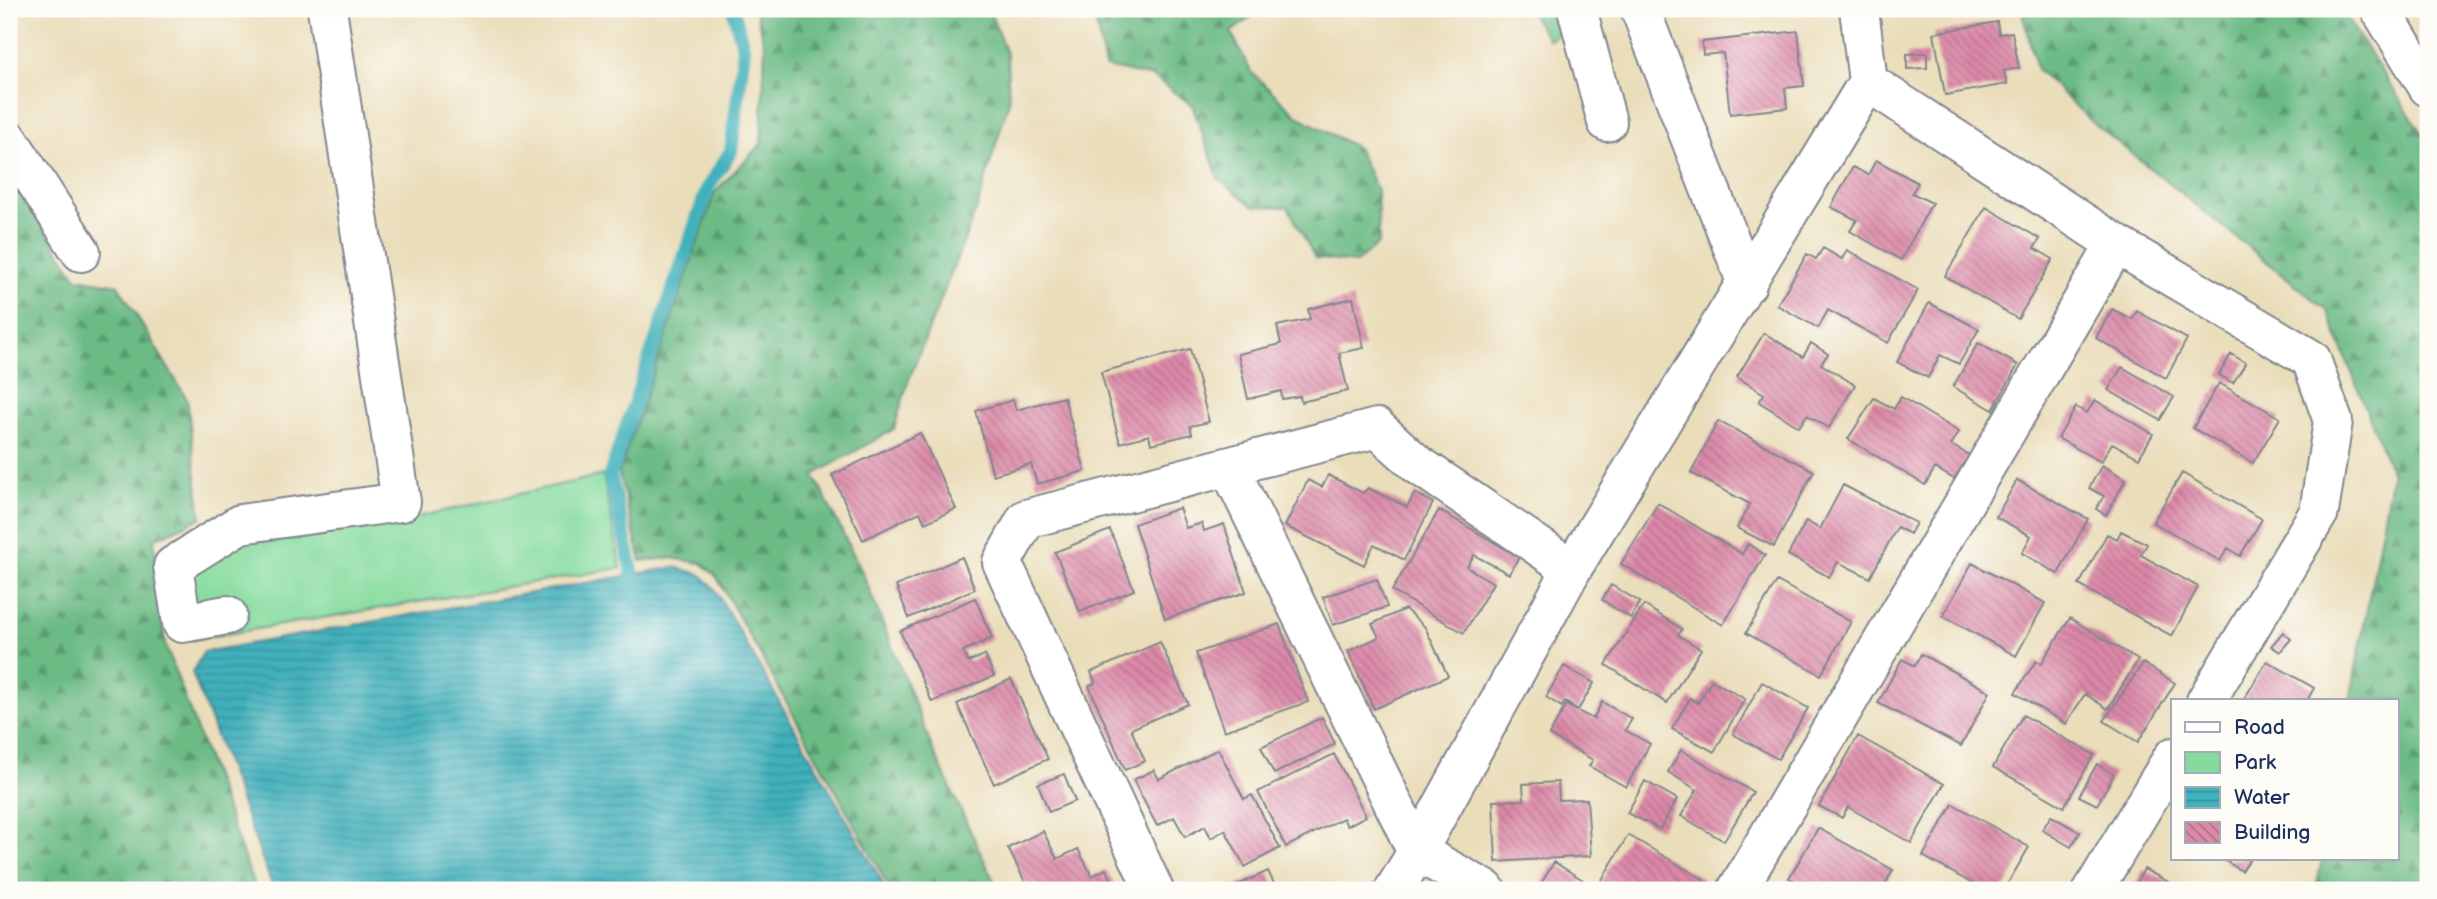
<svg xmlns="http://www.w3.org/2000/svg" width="2437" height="899" viewBox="0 0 2437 899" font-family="'Balsamiq Sans',sans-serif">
	<defs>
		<pattern id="forest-firs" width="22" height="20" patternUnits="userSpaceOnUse" patternTransform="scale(1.75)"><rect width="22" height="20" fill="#6cbb85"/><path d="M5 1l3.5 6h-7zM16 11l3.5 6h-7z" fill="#589870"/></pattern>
		<pattern id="water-rules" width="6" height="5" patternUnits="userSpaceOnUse" patternTransform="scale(1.75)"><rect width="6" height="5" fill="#41b1bc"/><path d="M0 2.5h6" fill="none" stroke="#36909c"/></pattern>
		<pattern id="building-back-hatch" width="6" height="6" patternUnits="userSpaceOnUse" patternTransform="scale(1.75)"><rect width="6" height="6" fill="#dc88a7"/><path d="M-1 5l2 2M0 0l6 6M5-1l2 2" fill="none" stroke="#b2708b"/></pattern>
	</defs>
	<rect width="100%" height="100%" fill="#fdfcf7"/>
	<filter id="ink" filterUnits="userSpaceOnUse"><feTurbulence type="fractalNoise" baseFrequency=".0143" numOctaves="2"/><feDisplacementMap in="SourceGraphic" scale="14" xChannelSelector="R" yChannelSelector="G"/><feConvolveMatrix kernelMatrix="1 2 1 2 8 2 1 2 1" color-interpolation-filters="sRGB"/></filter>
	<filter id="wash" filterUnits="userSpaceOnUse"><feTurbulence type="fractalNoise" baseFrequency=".00686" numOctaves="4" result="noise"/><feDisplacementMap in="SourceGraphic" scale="28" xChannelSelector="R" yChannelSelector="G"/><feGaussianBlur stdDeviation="1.57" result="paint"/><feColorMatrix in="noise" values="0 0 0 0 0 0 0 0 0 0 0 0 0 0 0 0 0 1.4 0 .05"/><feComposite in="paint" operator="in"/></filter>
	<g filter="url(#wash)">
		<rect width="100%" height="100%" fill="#eaddba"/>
		<path fill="#85db9e" stroke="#50857e" stroke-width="2" d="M 603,475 L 621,568 L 191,640 L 193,604 L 191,572 L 238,540 L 413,518 Z"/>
		<path fill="url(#forest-firs)" stroke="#447572" stroke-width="2" d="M 755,9 L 989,9 L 1007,56 L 1009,101 L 977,208 L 908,382 L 894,429 L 814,475 L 863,574 L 933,750 L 998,890 L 891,890 L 716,576 L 702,563 L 671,558 L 641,561 L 619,473 L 715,192 L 761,144 L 765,47 Z
			M 1093,9 L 1262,9 L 1231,32 L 1251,72 L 1299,117 L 1357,148 L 1377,190 L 1379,243 L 1356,263 L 1315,258 L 1288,207 L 1253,206 L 1219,179 L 1192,105 L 1153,77 L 1105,67 Z
			M 1528,9 L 1566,9 L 1568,28 L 1549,40 Z
			M 2021,9 L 2341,9 L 2428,143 L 2428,890 L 2316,890 L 2322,859 L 2397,859 L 2397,701 L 2350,701 L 2392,474 L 2327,310 L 2091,121 L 2037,69 Z
			M 9,176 L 77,278 L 118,285 L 187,399 L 201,518 L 154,539 L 165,644 L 256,890 L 9,890 Z"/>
		<path fill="url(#water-rules)" stroke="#2e708d" stroke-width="2" d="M 674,567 L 700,574 L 715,589 L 887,890 L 274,890 L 192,672 L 204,652 Z"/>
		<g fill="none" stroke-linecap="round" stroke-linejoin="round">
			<path stroke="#41b1bc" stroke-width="14" d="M 637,592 L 610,475 L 708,187 L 731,151 L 744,50 L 733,9"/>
		</g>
		<g id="blocks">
			<path fill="url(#building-back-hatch)" d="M 1997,22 L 1999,34 L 2012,32 L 2019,68 L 2004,71 L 2007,84 L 1945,95 L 1934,33 Z
				M 1798,31 L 1804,86 L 1785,88 L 1787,108 L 1730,114 L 1723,53 L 1703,55 L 1702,42 Z
				M 1927,53 L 1927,68 L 1907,69 L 1907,54 Z
				M 1876,160 L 1918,183 L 1912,193 L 1932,203 L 1901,260 L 1850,231 L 1857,220 L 1831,207 L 1853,167 L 1868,175 Z
				M 1986,207 L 2040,239 L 2034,248 L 2053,259 L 2018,319 L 1945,276 Z
				M 1823,248 L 1842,259 L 1847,250 L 1918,290 L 1888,343 L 1828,310 L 1818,328 L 1777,305 L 1807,254 L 1816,259 Z
				M 1353,298 L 1364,348 L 1339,353 L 1348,391 L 1301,402 L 1300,396 L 1282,399 L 1281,391 L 1248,399 L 1238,354 L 1281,344 L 1277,326 L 1310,319 L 1308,309 Z
				M 1929,303 L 1979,329 L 1959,364 L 1940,355 L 1928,378 L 1897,362 Z
				M 2112,309 L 2132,319 L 2137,311 L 2187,339 L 2166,378 L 2096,338 Z
				M 1764,333 L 1803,357 L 1811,343 L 1828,354 L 1821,364 L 1855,385 L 1829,428 L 1807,415 L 1799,427 L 1759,402 L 1764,394 L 1737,377 Z
				M 1978,343 L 2018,365 L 1993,410 L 1953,387 Z
				M 1190,349 L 1209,422 L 1190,426 L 1192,434 L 1151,444 L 1149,435 L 1120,443 L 1101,372 Z
				M 2231,354 L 2246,363 L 2233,383 L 2219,375 Z
				M 2122,367 L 2174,397 L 2160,420 L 2108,390 Z
				M 2219,383 L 2280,418 L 2253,463 L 2193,428 Z
				M 1064,397 L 1085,471 L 1037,484 L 1031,464 L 993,475 L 976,411 L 1013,400 L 1016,410 Z
				M 1901,397 L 1959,432 L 1951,445 L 1969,455 L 1954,479 L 1935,468 L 1925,485 L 1848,439 L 1874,398 L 1894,409 Z
				M 2095,400 L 2153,434 L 2139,458 L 2112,443 L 2101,462 L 2058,438 L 2076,407 L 2087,413 Z
				M 1718,421 L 1814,471 L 1774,547 L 1737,528 L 1750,504 L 1691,473 Z
				M 920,433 L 956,509 L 925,523 L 920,512 L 863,540 L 832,475 Z
				M 2102,465 L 2126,479 L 2106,515 L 2096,509 L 2104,496 L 2089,488 Z
				M 2182,473 L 2262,519 L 2240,556 L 2228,548 L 2220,561 L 2153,522 Z
				M 1328,475 L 1363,493 L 1368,488 L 1407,507 L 1415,493 L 1433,503 L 1404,560 L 1374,544 L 1364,565 L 1285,526 L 1308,480 L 1322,487 Z
				M 2017,480 L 2088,519 L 2058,574 L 2022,553 L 2031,536 L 1996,517 Z
				M 1843,485 L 1916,523 L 1910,534 L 1897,527 L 1870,578 L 1838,562 L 1829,577 L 1788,555 L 1806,521 L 1820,529 Z
				M 1658,503 L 1742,554 L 1748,544 L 1765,555 L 1723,625 L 1621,564 Z
				M 1179,508 L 1186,528 L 1202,523 L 1204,531 L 1224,524 L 1246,592 L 1165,619 L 1134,524 Z
				M 1439,510 L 1519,557 L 1509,574 L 1474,555 L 1467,567 L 1493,583 L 1464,633 L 1392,591 Z
				M 1110,530 L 1134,590 L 1080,612 L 1055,552 Z
				M 2121,531 L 2147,544 L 2141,555 L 2198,587 L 2172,636 L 2079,585 L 2107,534 L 2117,539 Z
				M 962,557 L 975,589 L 909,618 L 896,586 Z
				M 1972,563 L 2045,603 L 2016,656 L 1943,616 Z
				M 1377,579 L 1387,607 L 1333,625 L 1323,597 Z
				M 1777,581 L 1851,622 L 1821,675 L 1746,633 Z
				M 1611,585 L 1640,602 L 1631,618 L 1602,600 Z
				M 975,598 L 992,638 L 963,651 L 968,662 L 985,655 L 994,676 L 932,702 L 900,631 Z
				M 1644,605 L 1682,629 L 1678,635 L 1701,649 L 1667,703 L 1606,665 Z
				M 1405,609 L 1425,627 L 1448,676 L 1374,709 L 1348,651 L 1379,637 L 1372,624 Z
				M 2070,618 L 2138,660 L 2108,709 L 2085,694 L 2066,724 L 2015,693 L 2036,661 L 2041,664 Z
				M 1279,624 L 1308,702 L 1224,731 L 1196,653 Z
				M 2283,632 L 2291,639 L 2280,652 L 2271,646 Z
				M 1160,642 L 1188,704 L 1131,729 L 1145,761 L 1125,770 L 1089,686 L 1095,683 L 1091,672 Z
				M 1921,654 L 1990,692 L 1961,746 L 1878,703 L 1902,659 L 1915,666 Z
				M 2267,661 L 2314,688 L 2307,701 L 2243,701 Z
				M 2143,663 L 2175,683 L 2138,742 L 2104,721 Z
				M 1564,666 L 1594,683 L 1578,710 L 1565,702 L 1562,707 L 1546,697 Z
				M 1011,679 L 1048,759 L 994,784 L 957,704 Z
				M 1712,680 L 1745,699 L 1714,752 L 1672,729 L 1690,698 L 1698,703 Z
				M 1762,682 L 1808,708 L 1778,759 L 1733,734 Z
				M 1602,702 L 1632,719 L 1625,730 L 1650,744 L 1626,787 L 1589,766 L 1593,760 L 1549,735 L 1566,705 L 1593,719 Z
				M 2023,715 L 2094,755 L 2064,807 L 1993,767 Z
				M 1322,717 L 1335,744 L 1274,774 L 1261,747 Z
				M 1858,736 L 1944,784 L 1911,843 L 1848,807 L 1842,818 L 1819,806 Z
				M 1218,749 L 1244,799 L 1252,795 L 1280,848 L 1245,867 L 1225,830 L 1211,838 L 1205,826 L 1185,837 L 1174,817 L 1157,826 L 1133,780 L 1154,770 L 1159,779 Z
				M 1681,750 L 1753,792 L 1724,841 L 1681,816 L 1697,790 L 1668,772 Z
				M 1334,754 L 1366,816 L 1347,826 L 1343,818 L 1286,847 L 1258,792 Z
				M 2097,764 L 2114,774 L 2097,805 L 2079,796 Z
				M 1064,774 L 1075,801 L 1049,812 L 1038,784 Z
				M 1645,781 L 1677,799 L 1660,829 L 1627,813 Z
				M 1558,782 L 1559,800 L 1587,799 L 1591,856 L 1496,862 L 1493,801 L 1524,800 L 1523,784 Z
				M 1953,804 L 2029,847 L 2004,890 L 1984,890 L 1923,856 Z
				M 2051,816 L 2080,832 L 2071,847 L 2042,830 Z
				M 1818,828 L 1893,870 L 1882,890 L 1812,890 L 1789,878 Z
				M 1043,831 L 1057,859 L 1078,849 L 1092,876 L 1106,869 L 1117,890 L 1029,890 L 1008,848 Z
				M 1628,835 L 1703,879 L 1697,890 L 1596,890 Z
				M 2222,859 L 2250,859 L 2242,871 Z
				M 1554,862 L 1583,880 L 1576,890 L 1538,889 Z
				M 2144,869 L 2183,890 L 2132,890 Z
				M 1268,871 L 1277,890 L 1227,890 Z"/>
		</g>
	</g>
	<g filter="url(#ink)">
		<use href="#blocks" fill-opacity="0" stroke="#82868c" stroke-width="2"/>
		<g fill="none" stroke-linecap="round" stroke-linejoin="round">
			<g stroke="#82868c" stroke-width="42">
				<path id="minor" d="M 1577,9 L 1607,122
					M 1640,9 L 1747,284
					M 1859,9 L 1868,82
					M 2380,9 L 2428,87
					M 9,140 L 81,252
					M 1229,467 L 1417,852 L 1486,890
					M 227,615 L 182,623 L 173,566 L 240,524 L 401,502 L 327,9
					M 1154,890 L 1002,562 L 1026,519 L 1377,428 L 1417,464 L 1572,569
					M 1394,890 L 1417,852 L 1572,569 L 1868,82 L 2116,244 L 2311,359 L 2333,421 L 2319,512 L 2206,701
					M 1737,890 L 2116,244
					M 2093,890 L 2173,757"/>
			</g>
			<use href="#minor" stroke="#fff" stroke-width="38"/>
		</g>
	</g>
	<rect width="2437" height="899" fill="none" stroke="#fdfcf7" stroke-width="35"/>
	<rect x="2171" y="699" width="228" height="161" fill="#fdfcf7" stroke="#a3aaba" stroke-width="2"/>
	<rect x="2185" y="722" width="35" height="10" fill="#ffffff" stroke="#a3aaba" stroke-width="2"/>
	<text x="2234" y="734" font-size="21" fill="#1b2f5e">Road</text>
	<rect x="2185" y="752" width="35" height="21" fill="#85db9e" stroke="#a3aaba" stroke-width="2"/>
	<text x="2234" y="769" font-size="21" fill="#1b2f5e">Park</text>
	<rect x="2185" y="787" width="35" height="21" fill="url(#water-rules)" stroke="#a3aaba" stroke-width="2"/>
	<text x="2234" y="804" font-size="21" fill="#1b2f5e">Water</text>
	<rect x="2185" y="822" width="35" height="21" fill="url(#building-back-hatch)" stroke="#a3aaba" stroke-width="2"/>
	<text x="2234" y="839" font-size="21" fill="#1b2f5e">Building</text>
</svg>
